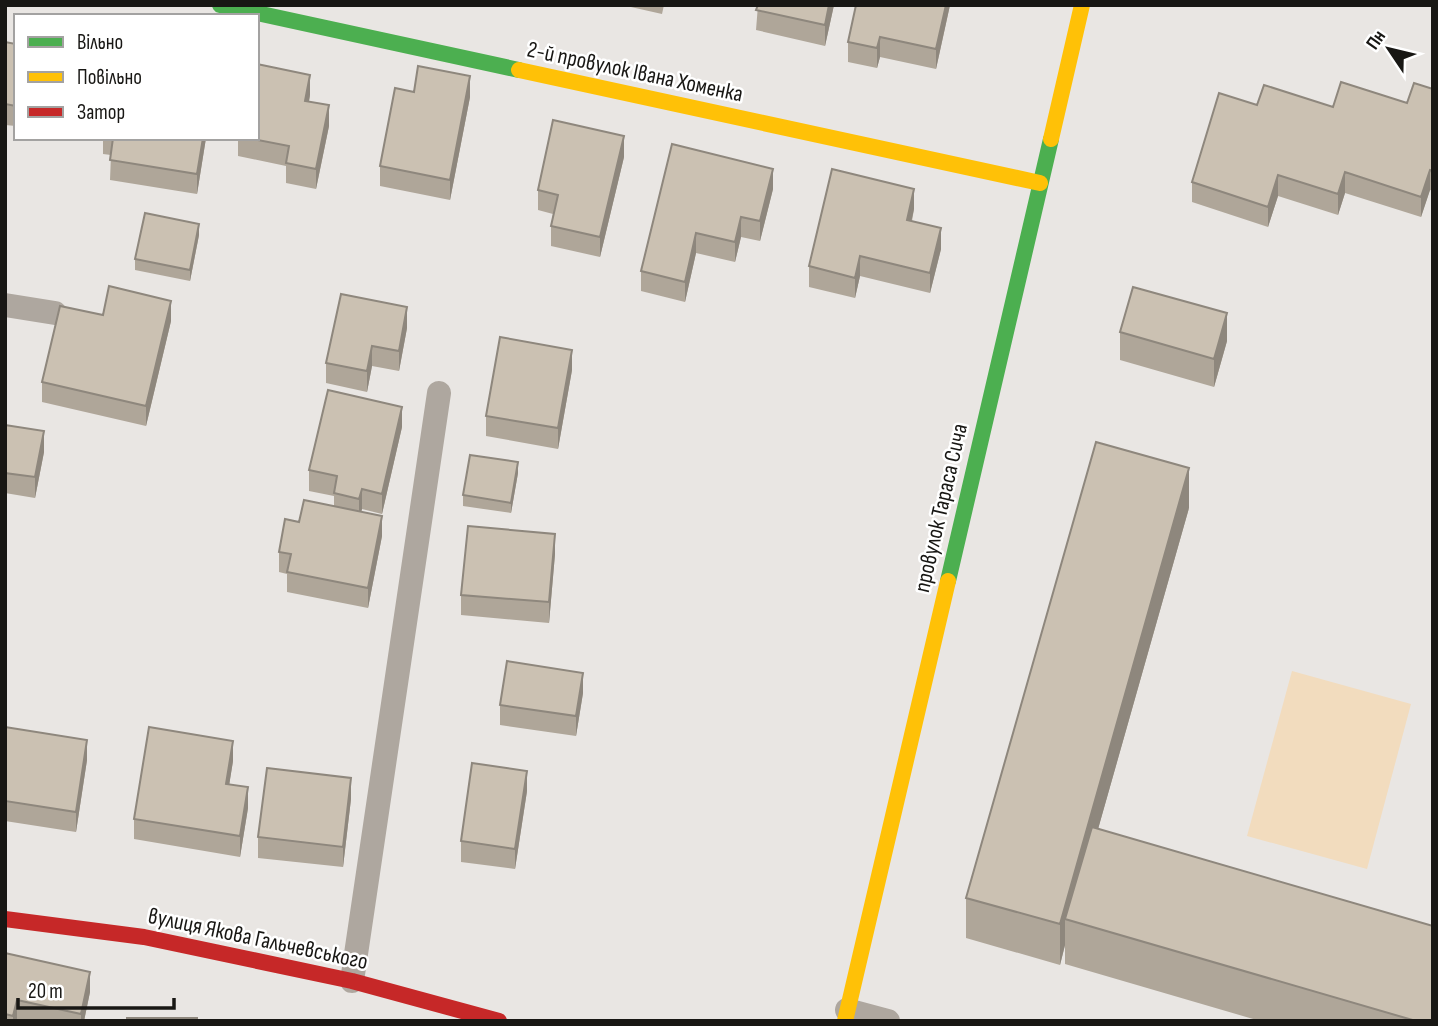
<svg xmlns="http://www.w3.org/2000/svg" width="1438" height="1026" viewBox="0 0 1438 1026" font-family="'Sofia Sans Condensed',sans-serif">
	<rect width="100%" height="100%" fill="#e9e6e3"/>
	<path fill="#f2dcbe" d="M 1292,671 L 1411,704 L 1367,869 L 1247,836 Z"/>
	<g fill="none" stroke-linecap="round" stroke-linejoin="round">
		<path stroke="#aea79f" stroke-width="24" d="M 5,305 L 55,313
			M 352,981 L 439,393
			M 847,1010 L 888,1021"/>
		<path stroke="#4caf50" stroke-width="16" d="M 220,5 L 519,70
			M 948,581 L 1051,139"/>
		<path stroke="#ffc107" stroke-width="16" d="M 519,70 L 1040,183
			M 1051,139 L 1082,5
			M 845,1021 L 948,581"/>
		<path stroke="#c62828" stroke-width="16" d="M 5,919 L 144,937 L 352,981 L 499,1021"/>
	</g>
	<path fill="#afa699" d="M 622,5 L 664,5 L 662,14 Z
		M 758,5 L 834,5 L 825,46 L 756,30 Z
		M 950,5 L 936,69 L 880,57 L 877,68 L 848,62 L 848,42 Z
		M 5,42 L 16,44 L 16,126 L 5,125 Z
		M 1433,89 L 1433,191 L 1430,190 L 1421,217 L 1345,193 L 1338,215 L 1278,196 L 1268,227 L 1192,202 L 1192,182 L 1257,105 L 1333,107 L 1407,103 Z
		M 414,92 L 470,97 L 450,200 L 380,186 L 380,166 Z
		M 310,95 L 309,102 L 329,126 L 316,189 L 286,183 L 286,166 L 238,156 L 238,138 L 257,138 Z
		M 103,138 L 206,138 L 197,194 L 110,180 L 111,155 L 103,154 Z
		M 672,144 L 773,189 L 760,241 L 741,237 L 735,262 L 696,253 L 685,302 L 641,291 L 641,271 Z
		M 624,157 L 600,257 L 551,246 L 551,226 L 553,214 L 538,210 L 538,190 Z
		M 914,209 L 912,221 L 941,249 L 930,293 L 860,276 L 855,298 L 809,287 L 809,266 Z
		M 199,235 L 190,281 L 135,270 L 135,259 Z
		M 171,321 L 146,426 L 42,402 L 42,382 Z
		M 407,328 L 399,371 L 372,366 L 367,392 L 326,383 L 326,363 Z
		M 1120,332 L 1227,341 L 1214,387 L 1120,360 Z
		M 572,370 L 558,449 L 486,436 L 486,416 Z
		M 5,425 L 44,452 L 35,498 L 5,493 Z
		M 402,427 L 382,514 L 362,509 L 361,512 L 382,536 L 368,608 L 287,592 L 287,574 L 279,572 L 279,552 L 299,522 L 334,506 L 334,496 L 309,491 L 309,470 Z
		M 518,473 L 511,513 L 463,506 L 463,495 Z
		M 1189,508 L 1098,829 L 1433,1021 L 1260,1021 L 1065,964 L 1065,945 L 1060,965 L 966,938 L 966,898 Z
		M 555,554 L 549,623 L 461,615 L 461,595 Z
		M 583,693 L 576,736 L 500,725 L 500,705 Z
		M 5,727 L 87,760 L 76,832 L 5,821 Z
		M 233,761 L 229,785 L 248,808 L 240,857 L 134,839 L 134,819 Z
		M 527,791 L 515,869 L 461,862 L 461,841 Z
		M 351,799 L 343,867 L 258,858 L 258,837 Z
		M 5,953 L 90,992 L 84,1021 L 5,1021 Z"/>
	<path fill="#8e877d" d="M 829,5 L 834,5 L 825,46 L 825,25 Z
		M 946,5 L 950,5 L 936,69 L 936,49 Z
		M 880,37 L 880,57 L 877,68 L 877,48 Z
		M 310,75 L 310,95 L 305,121 L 305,101 Z
		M 470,76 L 470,97 L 450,200 L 450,180 Z
		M 329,105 L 329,126 L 316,189 L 316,169 Z
		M 624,136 L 624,157 L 600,257 L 600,237 Z
		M 203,138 L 206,138 L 197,194 L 197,174 Z
		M 773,169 L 773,189 L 760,241 L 760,221 Z
		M 1430,170 L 1430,190 L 1421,217 L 1421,197 Z
		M 1345,172 L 1345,193 L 1338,215 L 1338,194 Z
		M 1278,175 L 1278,196 L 1268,227 L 1268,207 Z
		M 914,189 L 914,209 L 907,241 L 907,220 Z
		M 741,217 L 741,237 L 735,262 L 735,242 Z
		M 199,224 L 199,235 L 190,281 L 190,270 Z
		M 941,228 L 941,249 L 930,293 L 930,273 Z
		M 696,233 L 696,253 L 685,302 L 685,282 Z
		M 860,256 L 860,276 L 855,298 L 855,278 Z
		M 171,301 L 171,321 L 146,426 L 146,406 Z
		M 407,307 L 407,328 L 399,371 L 399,351 Z
		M 1227,313 L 1227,341 L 1214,387 L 1214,359 Z
		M 372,346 L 372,366 L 367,392 L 367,371 Z
		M 572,350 L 572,370 L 558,449 L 558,428 Z
		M 402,407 L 402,427 L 382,514 L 382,494 Z
		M 44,431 L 44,452 L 35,498 L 35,477 Z
		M 518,462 L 518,473 L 511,513 L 511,503 Z
		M 1189,468 L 1189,508 L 1072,921 L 1065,919 L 1065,945 L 1060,965 L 1060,924 Z
		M 362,489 L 362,509 L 359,519 L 359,499 Z
		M 382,516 L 382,536 L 368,608 L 368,588 Z
		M 555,534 L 555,554 L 549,623 L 549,602 Z
		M 583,673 L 583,693 L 576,736 L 576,716 Z
		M 87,740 L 87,760 L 76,832 L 76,812 Z
		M 233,741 L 233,761 L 226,805 L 226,784 Z
		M 527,771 L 527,791 L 515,869 L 515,849 Z
		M 351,778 L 351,799 L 343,867 L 343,847 Z
		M 248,787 L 248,808 L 240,857 L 240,836 Z
		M 90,972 L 90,992 L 84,1021 L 81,1021 L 81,1014 Z
		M 17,1000 L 17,1021 L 13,1021 L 13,1016 Z"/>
	<path fill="#cbc1b2" stroke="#8e877d" stroke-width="2" d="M 758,5 L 829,5 L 825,25 L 756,10 Z
		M 856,5 L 946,5 L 936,49 L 880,37 L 877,48 L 848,42 Z
		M 5,42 L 16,44 L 16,106 L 5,104 Z
		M 257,64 L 310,75 L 305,101 L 329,105 L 316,169 L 286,163 L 289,146 L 248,138 L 257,138 Z
		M 418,66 L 470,76 L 450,180 L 380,166 L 395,88 L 414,92 Z
		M 1341,82 L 1407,103 L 1414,83 L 1433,89 L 1433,171 L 1430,170 L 1421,197 L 1345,172 L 1338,194 L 1278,175 L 1268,207 L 1192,182 L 1219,93 L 1257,105 L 1264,85 L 1333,107 Z
		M 553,120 L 624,136 L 600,237 L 551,226 L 558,195 L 538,190 Z
		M 113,138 L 203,138 L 197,174 L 110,160 Z
		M 672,144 L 773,169 L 760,221 L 741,217 L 735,242 L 696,233 L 685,282 L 641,271 Z
		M 832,169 L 914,189 L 907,220 L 941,228 L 930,273 L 860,256 L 855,278 L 809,266 Z
		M 145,213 L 199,224 L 190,270 L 135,259 Z
		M 109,286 L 171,301 L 146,406 L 42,382 L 60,306 L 103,315 Z
		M 1133,287 L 1227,313 L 1214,359 L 1120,332 Z
		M 341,294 L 407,307 L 399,351 L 372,346 L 367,371 L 326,363 Z
		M 500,337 L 572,350 L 558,428 L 486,416 Z
		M 328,390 L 402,407 L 382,494 L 362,489 L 359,499 L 334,493 L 337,476 L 309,470 Z
		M 5,425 L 44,431 L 35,477 L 5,473 Z
		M 1096,442 L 1189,468 L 1060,924 L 966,898 Z
		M 470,455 L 518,462 L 511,503 L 463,495 Z
		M 304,500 L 382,516 L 368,588 L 287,572 L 291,554 L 279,552 L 285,519 L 299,522 Z
		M 468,526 L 555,534 L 549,602 L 461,595 Z
		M 507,661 L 583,673 L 576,716 L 500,705 Z
		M 5,727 L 87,740 L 76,812 L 5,801 Z
		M 149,727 L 233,741 L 226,784 L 248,787 L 240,836 L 134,819 Z
		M 472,763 L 527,771 L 515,849 L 461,841 Z
		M 267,768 L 351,778 L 343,847 L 258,837 Z
		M 1092,827 L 1433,926 L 1433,1021 L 1416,1021 L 1065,919 Z
		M 5,953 L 90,972 L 81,1014 L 17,1000 L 13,1016 L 5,1014 Z
		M 127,1018 L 197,1018 L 197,1021 L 127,1021 Z"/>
	<g text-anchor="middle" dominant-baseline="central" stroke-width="5" stroke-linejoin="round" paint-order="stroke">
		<g font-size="23" fill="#181714" stroke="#fff">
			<text transform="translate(635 72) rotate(12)">2-й провулок Івана Хоменка</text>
			<text transform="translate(941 508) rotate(-77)">провулок Тараса Сича</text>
			<text transform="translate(258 939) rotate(12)">вулиця Якова Гальчевського</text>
		</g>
	</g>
	<rect width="1438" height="1026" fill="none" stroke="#181714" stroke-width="14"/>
	<rect x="14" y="14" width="245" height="126" fill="#ffffff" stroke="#a3a2a1" stroke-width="2"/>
	<rect x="28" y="37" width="35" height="10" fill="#4caf50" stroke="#a3a2a1" stroke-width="2"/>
	<text x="77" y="49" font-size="21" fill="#181714">Вільно</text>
	<rect x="28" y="72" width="35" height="10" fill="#ffc107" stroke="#a3a2a1" stroke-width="2"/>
	<text x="77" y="84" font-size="21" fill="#181714">Повільно</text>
	<rect x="28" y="107" width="35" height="10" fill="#c62828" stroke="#a3a2a1" stroke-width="2"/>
	<text x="77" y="119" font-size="21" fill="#181714">Затор</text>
	<g transform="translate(1389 49) rotate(305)" stroke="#ffffff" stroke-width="5" paint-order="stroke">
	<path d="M0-5L12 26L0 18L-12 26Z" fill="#181714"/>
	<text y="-10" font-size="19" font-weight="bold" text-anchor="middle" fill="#181714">Пн</text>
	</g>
	<path d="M18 998v10h156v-10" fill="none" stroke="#181714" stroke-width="3.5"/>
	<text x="28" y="998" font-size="21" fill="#181714" stroke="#ffffff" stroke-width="5" paint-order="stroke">20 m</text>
</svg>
